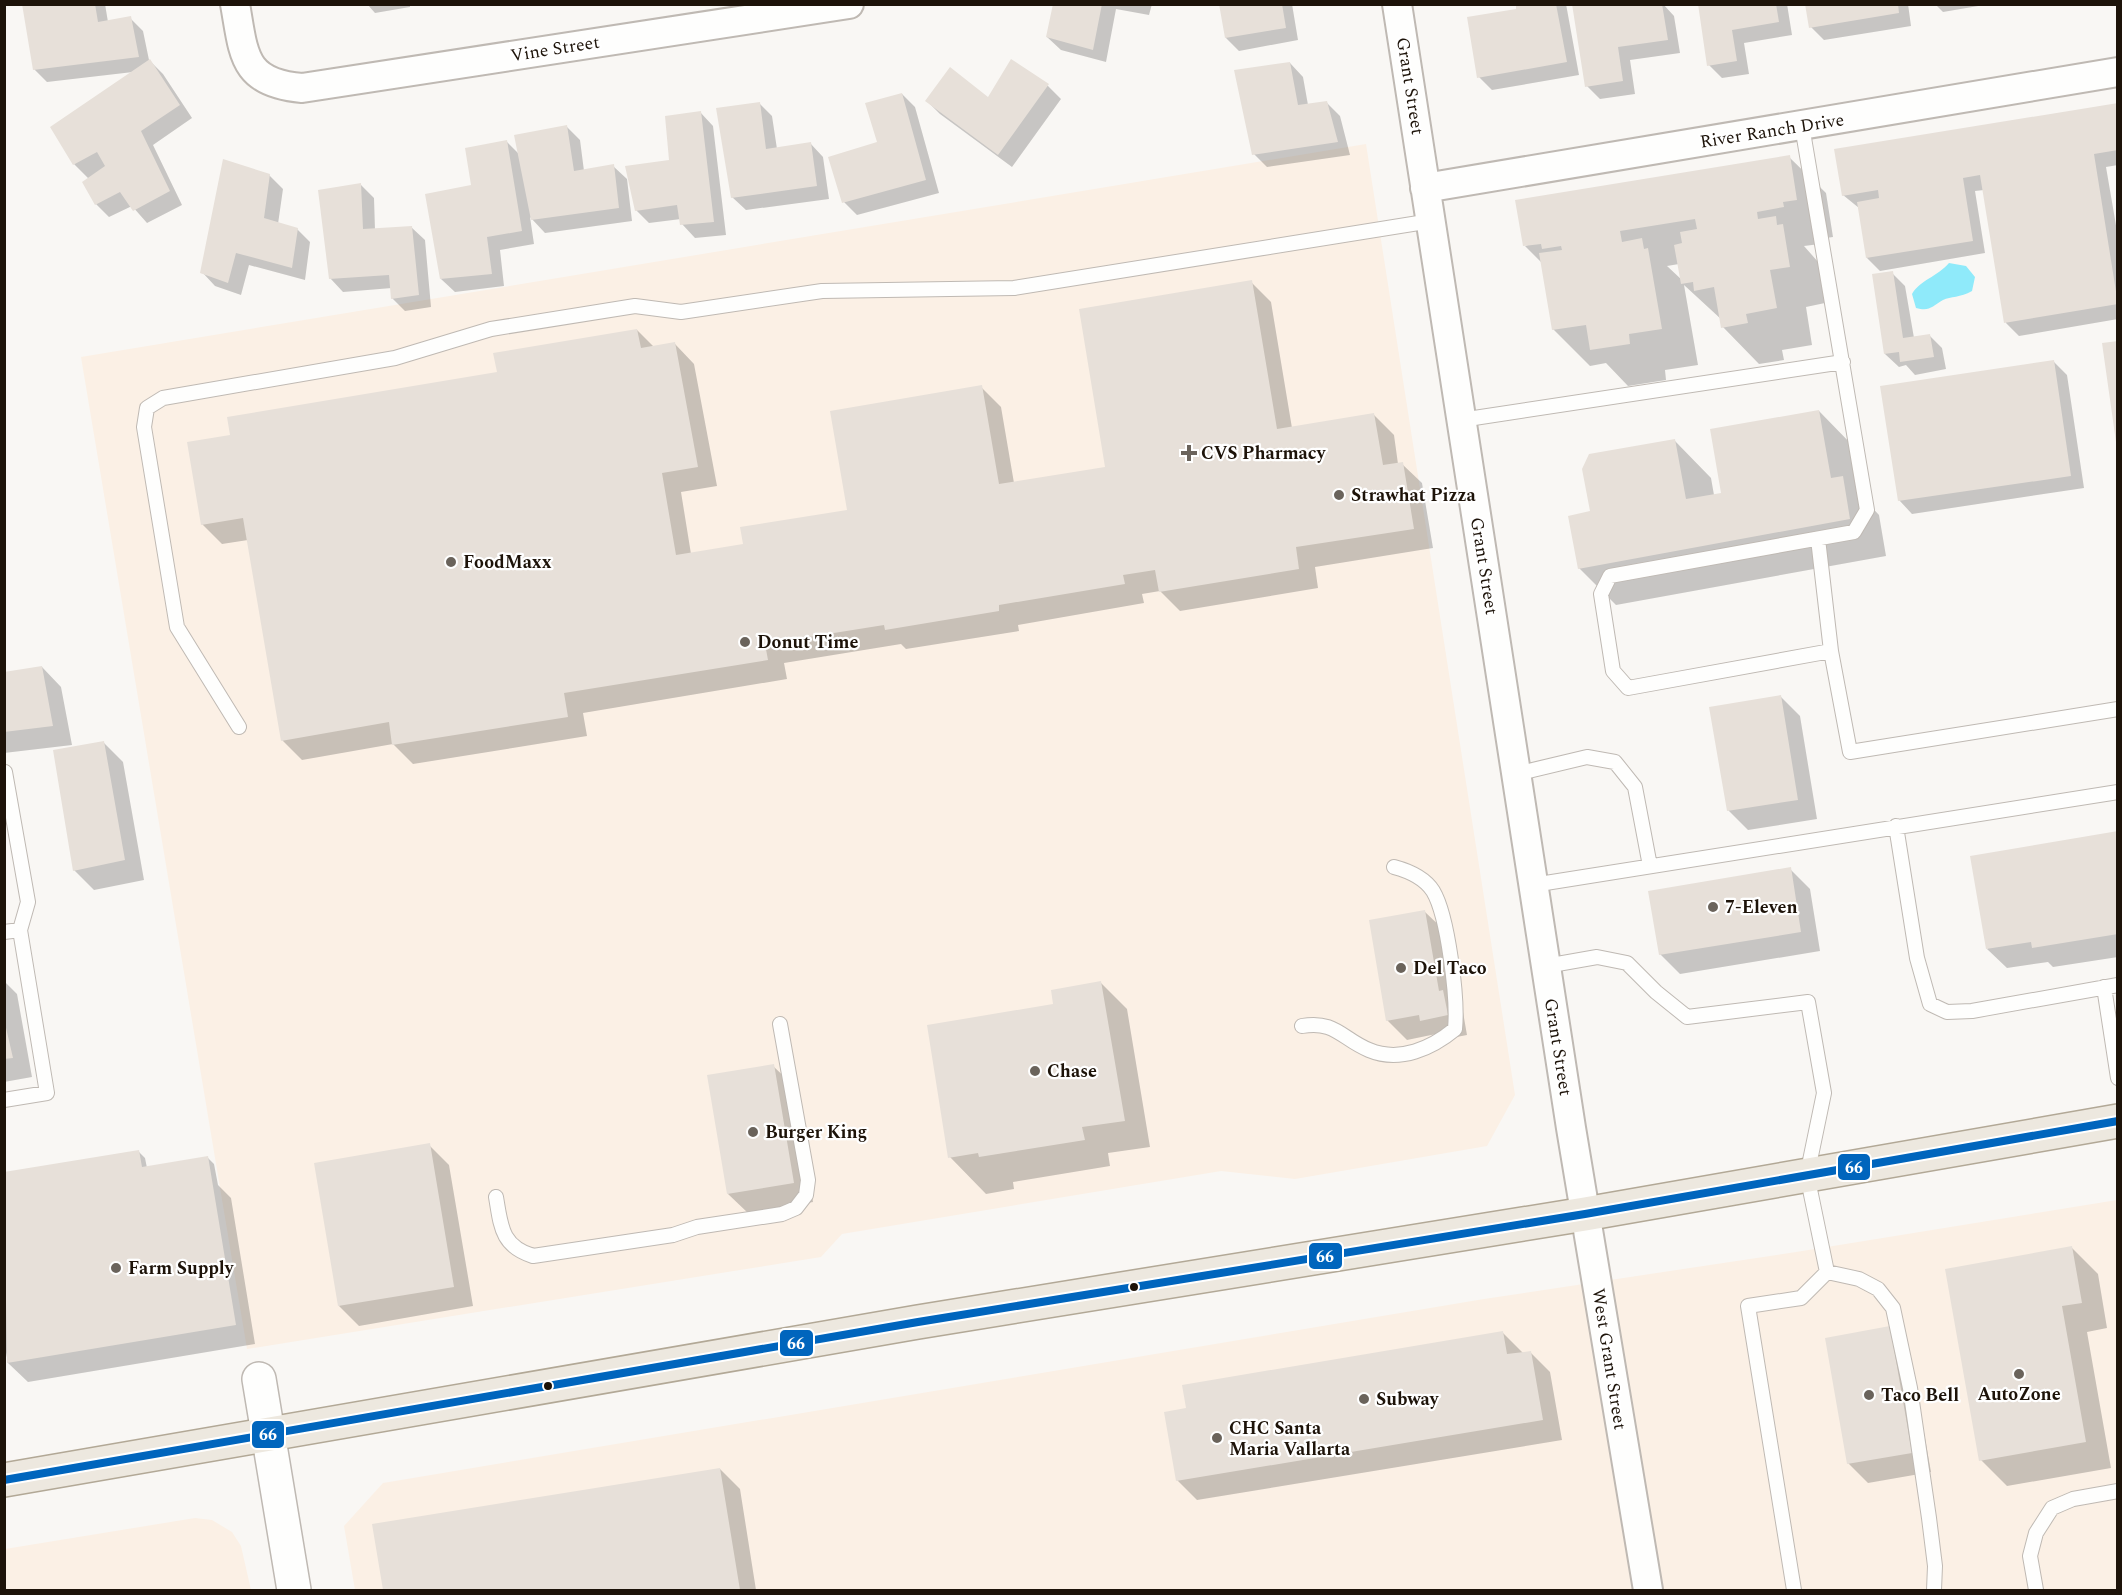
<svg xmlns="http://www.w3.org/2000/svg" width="2122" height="1595" viewBox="0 0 2122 1595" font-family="Spectral,serif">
	<rect width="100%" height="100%" fill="#f9f7f4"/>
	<path fill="#fbf0e5" d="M 1366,144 L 1515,1095 L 1487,1146 L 1295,1179 L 1221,1171 L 842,1234 L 821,1257 L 247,1349 L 81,357 Z
		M 2117,1200 L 2117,1590 L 355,1590 L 344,1526 L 383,1483 L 1484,1299 L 1796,1252 Z
		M 195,1518 L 212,1520 L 232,1532 L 241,1546 L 251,1590 L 5,1590 L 5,1549 Z"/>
	<path fill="#8feafa" d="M 1949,263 L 1966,266 L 1975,277 L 1972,291 C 1960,298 1951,296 1943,300 C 1932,306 1930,312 1916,308 L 1912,294 C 1920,280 1937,277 1949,263 Z"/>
	<path fill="#0003" fill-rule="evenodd" d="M 23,4 L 105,4 L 108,22 L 130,18 L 143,31 L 149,60 L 163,74 L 192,118 L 153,145 L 182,205 L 147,223 L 132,206 L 109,217 L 96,204 L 89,179 L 74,164 L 133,72 L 47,82 L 34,69 Z
		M 367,4 L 410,4 L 410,7 L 375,13 Z
		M 1055,4 L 1152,4 L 1149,15 L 1116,9 L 1106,62 L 1061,50 L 1047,37 Z
		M 1220,4 L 1292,4 L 1298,40 L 1239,51 L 1226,38 Z
		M 1517,4 L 1566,4 L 1579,75 L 1492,90 L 1479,77 L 1518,10 Z
		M 1647,4 L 1663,4 L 1674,16 L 1680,53 L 1630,60 L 1635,94 L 1600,99 L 1587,86 Z
		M 1699,4 L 1787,4 L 1792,35 L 1744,43 L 1749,74 L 1722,78 L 1709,65 Z
		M 1807,4 L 1908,4 L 1911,26 L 1824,40 L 1811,27 Z
		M 1935,4 L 1990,4 L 1943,12 Z
		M 1012,61 L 1048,86 L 1061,99 L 1012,167 L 940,114 L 927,101 L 989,99 Z
		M 1290,63 L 1303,77 L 1308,105 L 1327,103 L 1340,116 L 1350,155 L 1267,167 L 1254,154 Z
		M 902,94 L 915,107 L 939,193 L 857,215 L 844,202 L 878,143 Z
		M 759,103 L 772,116 L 777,149 L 810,143 L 823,157 L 829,199 L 746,210 L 732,197 Z
		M 2118,104 L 2118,165 L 2106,167 L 2118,237 L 2118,319 L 2019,336 L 2006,323 L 1984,190 L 1975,191 L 1985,253 L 1880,271 L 1867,258 L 1859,208 L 1843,195 Z
		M 700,112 L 713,126 L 726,235 L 695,238 L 682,224 L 681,219 L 649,223 L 636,210 L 671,161 Z
		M 566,126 L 580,140 L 584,171 L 613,166 L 627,179 L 632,221 L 545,233 L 530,217 L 534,244 L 500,250 L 504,286 L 455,292 L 441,279 L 473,187 L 506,141 L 519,154 Z
		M 1789,157 L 1826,193 L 1833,237 L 1819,239 L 1820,244 L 1804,246 L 1819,263 L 1825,303 L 1806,307 L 1812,345 L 1782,350 L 1784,360 L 1759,364 L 1723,327 L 1722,320 L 1684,285 L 1698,365 L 1665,370 L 1666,380 L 1628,386 L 1606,363 L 1590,366 L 1553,329 L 1542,263 L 1525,246 ZM 1679,264 L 1682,280 L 1667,266 Z
		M 269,175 L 283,189 L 278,224 L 297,229 L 310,242 L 305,280 L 249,265 L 241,295 L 215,286 L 202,272 Z
		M 361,185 L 374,198 L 375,230 L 411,227 L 425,240 L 431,307 L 405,311 L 392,298 L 392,288 L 343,292 L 330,278 Z
		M 1892,273 L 1905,286 L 1914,338 L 1929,335 L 1942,348 L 1946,369 L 1915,375 L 1906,365 L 1899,367 L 1885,354 Z
		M 1251,282 L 1271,302 L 1292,428 L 1374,415 L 1394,435 L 1398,464 L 1402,464 L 1422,483 L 1433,548 L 1315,567 L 1318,588 L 1180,611 L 1160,591 L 1142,594 L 1144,603 L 1018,625 L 1019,631 L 906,649 L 901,644 L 784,663 L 787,679 L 583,713 L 587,736 L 413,764 L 393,744 L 302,760 L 282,740 L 248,540 L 222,544 L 202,524 L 231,436 L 499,374 L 637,330 L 654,347 L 675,344 L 694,364 L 717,486 L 681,492 L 691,554 L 744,545 L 849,511 L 981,387 L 1001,407 L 1014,483 L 1107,468 Z
		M 2054,362 L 2067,375 L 2084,488 L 1912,514 L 1899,500 Z
		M 1819,411 L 1855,448 L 1865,500 L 1879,515 L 1886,556 L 1616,605 L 1579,568 L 1592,512 L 1675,441 L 1711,478 L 1714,495 L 1723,494 Z
		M 42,667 L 61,687 L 72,745 L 4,753 L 4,673 Z
		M 1780,696 L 1800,716 L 1817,819 L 1748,830 L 1728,810 Z
		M 103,742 L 123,762 L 144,880 L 94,890 L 74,870 Z
		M 2118,832 L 2118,957 L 2053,967 L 2048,962 L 2007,968 L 1987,949 Z
		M 1790,869 L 1810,889 L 1820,951 L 1680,974 L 1660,954 Z
		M 1425,912 L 1445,931 L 1457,1006 L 1463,1012 L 1467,1035 L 1441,1040 L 1436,1034 L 1407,1040 L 1387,1020 Z
		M 4,981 L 17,994 L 32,1077 L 4,1082 Z
		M 1101,983 L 1127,1009 L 1150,1147 L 1108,1153 L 1110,1166 L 1013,1182 L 1014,1189 L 986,1194 L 950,1157 L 1055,1005 Z
		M 773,1066 L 793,1085 L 813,1202 L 748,1213 L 728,1194 Z
		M 429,1145 L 449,1165 L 473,1306 L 359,1326 L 339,1306 Z
		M 139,1152 L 145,1158 L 147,1168 L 208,1158 L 214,1164 L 218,1185 L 231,1198 L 255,1344 L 28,1382 L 8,1363 L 4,1341 L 4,1174 Z
		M 2072,1248 L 2098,1274 L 2107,1328 L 2087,1332 L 2111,1468 L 2007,1486 L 1981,1460 Z
		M 1890,1328 L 1909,1348 L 1931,1472 L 1868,1483 L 1848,1463 Z
		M 1503,1333 L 1523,1353 L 1530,1352 L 1550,1372 L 1562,1440 L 1197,1500 L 1177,1480 Z
		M 720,1469 L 740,1489 L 756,1590 L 385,1590 L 374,1525 Z"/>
	<path fill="#e7e0d9" d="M 22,4 L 95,4 L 98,22 L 131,16 L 139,57 L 33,70 Z
		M 1053,4 L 1102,4 L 1093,50 L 1046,37 Z
		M 1219,4 L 1282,4 L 1286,28 L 1225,38 Z
		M 1516,4 L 1556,4 L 1567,62 L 1477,78 L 1467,17 L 1516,9 Z
		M 1572,4 L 1662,4 L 1668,40 L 1618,47 L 1623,81 L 1585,87 Z
		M 1698,4 L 1776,4 L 1779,22 L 1732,30 L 1737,61 L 1707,66 Z
		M 1805,4 L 1898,4 L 1899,13 L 1809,28 Z
		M 150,59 L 180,105 L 141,131 L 170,191 L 133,211 L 120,192 L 95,205 L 82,182 L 105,166 L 97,152 L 73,165 L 50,127 Z
		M 1011,59 L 1049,84 L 998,155 L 925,101 L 950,67 L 988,97 Z
		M 1290,62 L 1298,105 L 1327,101 L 1338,142 L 1252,155 L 1234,70 Z
		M 902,93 L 926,180 L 842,203 L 828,157 L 877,142 L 865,103 Z
		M 760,102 L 766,149 L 811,142 L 817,186 L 731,198 L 716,108 Z
		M 2118,103 L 2118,150 L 2094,154 L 2118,304 L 2004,323 L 1980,175 L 1963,178 L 1973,241 L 1866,258 L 1857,202 L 1879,198 L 1878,190 L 1842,196 L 1834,149 Z
		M 701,111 L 714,222 L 680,225 L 677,205 L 635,211 L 625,166 L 669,160 L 665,116 Z
		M 567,125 L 574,171 L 614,164 L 619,208 L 531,220 L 514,135 Z
		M 507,140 L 522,231 L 487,237 L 492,274 L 440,279 L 425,194 L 471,185 L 465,148 Z
		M 1790,155 L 1797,200 L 1783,202 L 1784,207 L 1757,212 L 1758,219 L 1776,216 L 1777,225 L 1783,224 L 1790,267 L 1770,270 L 1777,308 L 1746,314 L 1748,323 L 1721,328 L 1714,287 L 1694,291 L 1693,282 L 1681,284 L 1674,245 L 1682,243 L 1680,232 L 1697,229 L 1695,219 L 1620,231 L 1622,242 L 1642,238 L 1644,249 L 1648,248 L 1662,329 L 1629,334 L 1630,344 L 1590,350 L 1586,325 L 1552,330 L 1539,253 L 1562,250 L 1561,246 L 1542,249 L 1541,244 L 1523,246 L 1515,200 Z
		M 223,159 L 270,174 L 264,218 L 298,228 L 292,268 L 236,253 L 228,283 L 200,273 Z
		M 361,183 L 363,229 L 412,226 L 419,295 L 391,299 L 389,275 L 329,279 L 318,190 Z
		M 1893,271 L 1903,338 L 1930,334 L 1934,357 L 1900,362 L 1899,352 L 1884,354 L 1872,274 Z
		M 1252,280 L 1277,429 L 1374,413 L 1383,465 L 1403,462 L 1414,529 L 1296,547 L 1299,569 L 1159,592 L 1155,570 L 1123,575 L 1125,584 L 999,605 L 999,611 L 885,630 L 884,625 L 765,644 L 768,660 L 564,693 L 568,717 L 392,745 L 389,722 L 281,741 L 243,518 L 201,525 L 187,442 L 230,435 L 227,417 L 497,372 L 493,353 L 637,329 L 641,348 L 675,342 L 698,467 L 662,473 L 676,555 L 743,544 L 740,527 L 847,510 L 830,411 L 982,385 L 999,484 L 1105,467 L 1079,309 Z
		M 2118,341 L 2118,442 L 2116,442 L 2102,343 Z
		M 2054,360 L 2071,476 L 1898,501 L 1880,386 Z
		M 1819,410 L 1831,478 L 1843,476 L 1850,519 L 1578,569 L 1568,516 L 1590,511 L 1582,469 L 1589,454 L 1675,439 L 1686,499 L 1721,493 L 1710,429 Z
		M 42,666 L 53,726 L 4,732 L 4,672 Z
		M 1781,695 L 1798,800 L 1727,811 L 1709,707 Z
		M 104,741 L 125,860 L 73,871 L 53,750 Z
		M 2118,831 L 2118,934 L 2032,948 L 2031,942 L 1986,949 L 1970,856 Z
		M 1791,867 L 1801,932 L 1659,955 L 1648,891 Z
		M 1425,910 L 1439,991 L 1443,990 L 1448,1015 L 1420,1021 L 1419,1015 L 1386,1021 L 1369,920 Z
		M 1101,981 L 1125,1121 L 1082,1127 L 1085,1140 L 979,1157 L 978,1153 L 948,1158 L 927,1025 L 1053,1004 L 1051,990 Z
		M 4,1019 L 13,1058 L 4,1059 Z
		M 774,1064 L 794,1183 L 727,1194 L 707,1075 Z
		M 430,1143 L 454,1287 L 338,1306 L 314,1163 Z
		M 139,1150 L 142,1167 L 208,1156 L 236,1325 L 7,1363 L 4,1172 Z
		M 2072,1246 L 2082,1303 L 2062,1306 L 2086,1442 L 1979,1461 L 1945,1269 Z
		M 1890,1326 L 1912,1453 L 1847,1464 L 1825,1338 Z
		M 1503,1331 L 1507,1354 L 1531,1351 L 1543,1420 L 1176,1481 L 1164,1412 L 1186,1408 L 1182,1385 Z
		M 720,1468 L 740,1590 L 383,1590 L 372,1524 Z"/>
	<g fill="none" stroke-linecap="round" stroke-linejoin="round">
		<g stroke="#bfb9b3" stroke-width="16">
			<path id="service" d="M 1802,126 L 1867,510 L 1854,532 L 1610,576 L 1601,594 L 1613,671 L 1628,688 L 1831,651
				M 1461,420 L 1843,362
				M 1818,539 L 1831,651 L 1850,752 L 2118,709
				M 239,727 L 177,627 L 144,427 L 147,408 L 163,398 L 395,358 L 491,329 L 635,306 L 681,312 L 822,291 L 1014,288 L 1431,221
				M 1516,774 L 1587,757 L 1615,762 L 1635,787 L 1650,866
				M 1896,826 L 1917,958 L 1930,1004 L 1947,1012 L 1972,1011 L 2118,985
				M 1533,885 L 2118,792
				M 4,932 L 20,930
				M 1546,966 L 1597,957 L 1627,963 L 1656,992 L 1687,1017 L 1808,1002 L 1824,1093 L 1807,1175 L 1827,1272 L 1801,1298 L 1748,1306 L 1794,1590
				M 2104,987 L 2118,1078
				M 1302,1026 C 1335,1020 1342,1039 1369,1050 C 1400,1063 1432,1048 1455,1029 C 1458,999 1448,916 1433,891 C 1424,877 1409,871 1394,867
				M 4,1100 L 47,1093 L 20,930 L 28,902 L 5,772
				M 496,1197 C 501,1226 501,1246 533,1256 L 673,1235 L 697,1227 L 782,1214 L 796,1208 L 806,1195 L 808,1180 L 780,1024
				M 1827,1272 L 1859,1279 L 1878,1289 L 1893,1308 L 1910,1388 L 1929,1518 L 1935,1566 L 1934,1590
				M 2036,1590 L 2030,1556 L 2036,1533 L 2052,1508 L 2073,1499 L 2118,1491"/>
		</g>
		<g stroke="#bfb9b3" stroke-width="32">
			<path id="minor" d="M 235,4 C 244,54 242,83 302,88 L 849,4
				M 1397,4 L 1571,1128 L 1648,1590
				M 1425,188 L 2118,72"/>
		</g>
		<g stroke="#bfb9b3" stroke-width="36">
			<path id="tertiary" d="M 259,1379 L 294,1590"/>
		</g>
		<g stroke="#b2a896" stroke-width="36">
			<path id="primary" d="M 4,1480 L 918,1322 L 1585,1214 L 2118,1121"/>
		</g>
		<use href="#service" stroke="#fefefd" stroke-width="14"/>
		<use href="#minor" stroke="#fefefd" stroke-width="28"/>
		<use href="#tertiary" stroke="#fefefd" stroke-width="33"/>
		<use href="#primary" stroke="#ede8df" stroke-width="33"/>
		<g stroke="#fff" stroke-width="12">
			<path id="bus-1" d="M 4,1480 L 918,1322 L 1585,1214 L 2118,1121"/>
		</g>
		<use href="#bus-1" stroke="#0065bd" stroke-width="8"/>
	</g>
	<g fill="#6a635b" stroke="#fff" stroke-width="2">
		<path d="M1186 444h6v6h6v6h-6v6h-6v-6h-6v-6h6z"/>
		<circle cx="1339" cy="495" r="6"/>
		<circle cx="451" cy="562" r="6"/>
		<circle cx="745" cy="642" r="6"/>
		<circle cx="1713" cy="907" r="6"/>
		<circle cx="1401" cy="968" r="6"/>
		<circle cx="1035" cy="1071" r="6"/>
		<circle cx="753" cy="1132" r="6"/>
		<circle cx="116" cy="1268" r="6"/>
		<circle cx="2019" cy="1374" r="6"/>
		<circle cx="1869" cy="1395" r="6"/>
		<circle cx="1364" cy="1399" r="6"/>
		<circle cx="1217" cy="1438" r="6"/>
	</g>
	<g fill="#1d1309" stroke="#fff" stroke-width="2">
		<circle cx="1134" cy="1287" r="5"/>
		<circle cx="548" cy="1386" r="5"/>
	</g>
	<g text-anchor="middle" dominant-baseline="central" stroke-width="4.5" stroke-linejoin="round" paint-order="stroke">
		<g font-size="18" fill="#1d1309" stroke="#fff">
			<text transform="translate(555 49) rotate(-9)">Vine Street</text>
			<text transform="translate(1410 86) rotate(81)">Grant Street</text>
			<text transform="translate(1772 131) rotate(-9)">River Ranch Drive</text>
			<text transform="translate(1484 566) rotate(81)">Grant Street</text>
			<text transform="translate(1558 1047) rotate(81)">Grant Street</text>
			<text transform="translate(1609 1359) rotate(81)">West Grant Street</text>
		</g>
		<g font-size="18" font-weight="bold" fill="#1d1309" stroke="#fff" text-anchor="start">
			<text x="1201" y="453">CVS Pharmacy</text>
			<text x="1351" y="495">Strawhat Pizza</text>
			<text x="463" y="562">FoodMaxx</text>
			<text x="757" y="642">Donut Time</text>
			<text x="1725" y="907">7-Eleven</text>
			<text x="1413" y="968">Del Taco</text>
			<text x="1047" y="1071">Chase</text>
			<text x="765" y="1132">Burger King</text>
			<text x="128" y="1268">Farm Supply</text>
			<text x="2019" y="1394" text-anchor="middle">AutoZone</text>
			<text x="1881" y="1395">Taco Bell</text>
			<text x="1376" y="1399">Subway</text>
			<text x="1229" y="1428">CHC Santa<tspan x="1229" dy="21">Maria Vallarta</tspan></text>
		</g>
	</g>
	<g stroke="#fff" stroke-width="2">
		<rect x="1837" y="1153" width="34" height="28" rx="6" fill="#0065bd"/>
		<rect x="1308" y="1242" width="35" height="28" rx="6" fill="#0065bd"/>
		<rect x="779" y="1329" width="35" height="28" rx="6" fill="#0065bd"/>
		<rect x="251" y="1420" width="34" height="29" rx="6" fill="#0065bd"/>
	</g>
	<g font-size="16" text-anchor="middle" font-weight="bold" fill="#fff">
		<text x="1854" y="1173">66</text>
		<text x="1325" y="1262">66</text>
		<text x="796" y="1349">66</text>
		<text x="268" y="1440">66</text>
	</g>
	<rect width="2122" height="1595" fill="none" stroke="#1d1309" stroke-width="12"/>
</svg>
